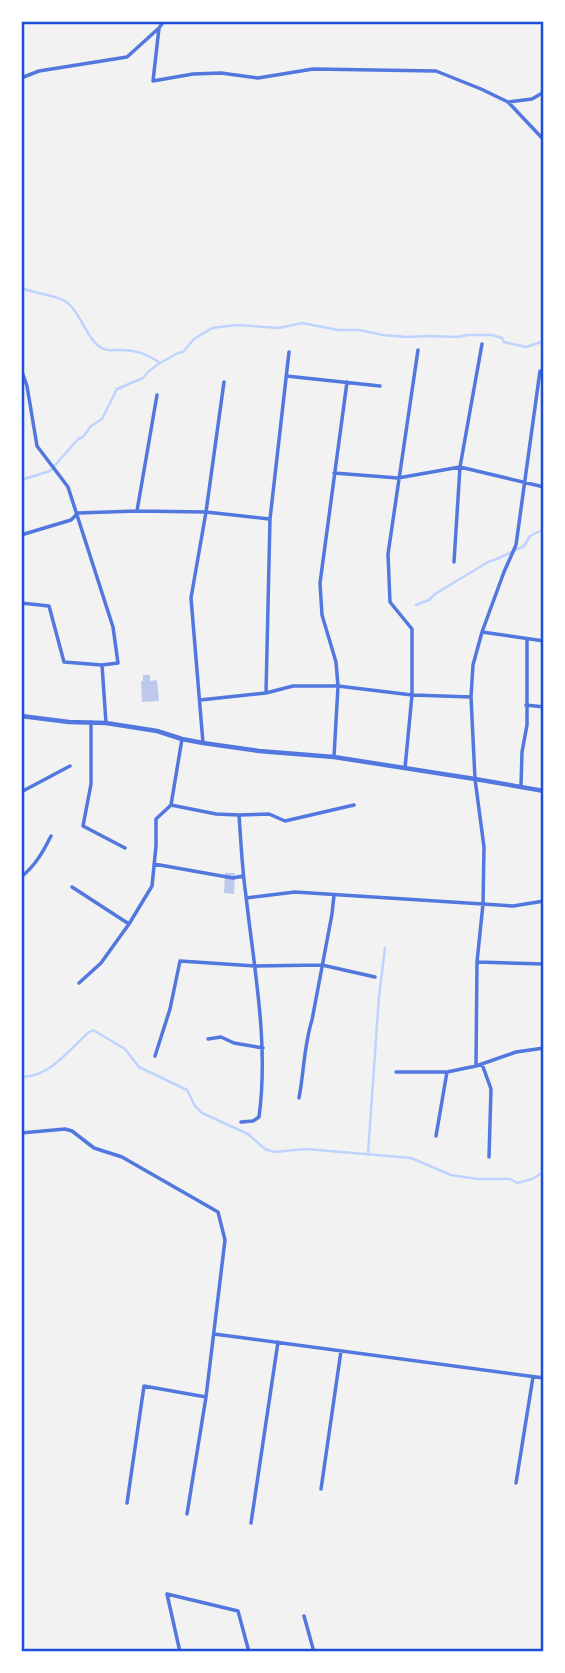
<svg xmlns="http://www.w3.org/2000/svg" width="565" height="1673" viewBox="0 0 565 1673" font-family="'Nunito Sans',sans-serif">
	<rect width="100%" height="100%" fill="#f2f2f2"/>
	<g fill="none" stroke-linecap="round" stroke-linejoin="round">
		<path stroke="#bfd3fe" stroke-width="2.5" d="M 21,288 C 33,293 54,295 63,300 C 81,309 86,342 104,349 C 108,351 115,350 120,350 C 136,350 147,354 160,363
			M 21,480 L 50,471 L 78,439 L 83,437 L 91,426 L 102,419 L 117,389 L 143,378 L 149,371 L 160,363 L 178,353 L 183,352 L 194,339 L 212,328 L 237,325 L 279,328 L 302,323 L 338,330 L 359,330 L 383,335 L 407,337 L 428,336 L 457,337 L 468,335 L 492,335 L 502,338 L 504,342 L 526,347 L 544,341
			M 416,605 L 429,600 L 435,594 L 488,562 L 497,559 L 524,546 L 530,536 L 544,529
			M 21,1077 C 50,1077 68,1051 88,1033 L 93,1030 L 125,1049 L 139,1067 L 187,1090 L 195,1106 L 202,1113 L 248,1134 L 265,1149 L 274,1152 L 306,1149 L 411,1158 L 451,1175 L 477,1179 L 510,1179 L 517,1183 L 532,1179 L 544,1172
			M 368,1153 L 379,997 L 385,948"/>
	</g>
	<path fill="#bdc9ec" d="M 143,675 L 150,675 L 150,681 L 157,680 L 159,701 L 142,702 L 141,681 L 143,681 Z
		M 225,873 L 235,873 L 234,894 L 224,893 Z"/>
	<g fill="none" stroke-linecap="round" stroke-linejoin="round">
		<path stroke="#5277de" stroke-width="3.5" d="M 159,28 L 153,81 L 193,74 L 221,73 L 258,78 L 313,69 L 436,71 L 481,89 L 508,102 L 544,140
			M 21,78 L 39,71 L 127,57 L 159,28 L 164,21
			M 508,102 L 532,99 L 544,92
			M 21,369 L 27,386 L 37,446 L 68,487 L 113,627 L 118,663 L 102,665 L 106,723
			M 286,376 L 380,386
			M 334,473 L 398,478 L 460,467 L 544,487
			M 137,511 L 157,395
			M 21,535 L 71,520 L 78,513 L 137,511 L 206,512 L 269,519
			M 454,562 L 460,467 L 482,344
			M 21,603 L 49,606 L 64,662 L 102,665
			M 482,632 L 544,641
			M 266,693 L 270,519 L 289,352
			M 200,700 L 266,693 L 293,686 L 338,686 L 412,695 L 471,697
			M 526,705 L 544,707
			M 91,722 L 91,784 L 83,826 L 125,848
			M 203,743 L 191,598 L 206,512 L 224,382
			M 334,757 L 338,686 L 336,662 L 322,615 L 320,583 L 347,382
			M 405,768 L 412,695 L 412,629 L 390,602 L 388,554 L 418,350
			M 521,786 L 522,752 L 527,725 L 527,639
			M 21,792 L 70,766
			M 171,805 L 216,814 L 239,815 L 269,814 L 285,821 L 354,805
			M 239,815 C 241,842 242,869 246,896 C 254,969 269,1043 259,1117 L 253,1121 L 241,1122
			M 154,864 L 233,878 L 243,876
			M 21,877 C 35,866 43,852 51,836
			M 72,887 L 129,924
			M 246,898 L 295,892 L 513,906 L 544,901
			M 477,962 L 544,964
			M 79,983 L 101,963 L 129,924 L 152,886 L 156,846 L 156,819 L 171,805 L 182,739
			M 208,1039 L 221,1037 L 234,1043 L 263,1048
			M 155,1056 L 170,1009 L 180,961 L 255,966 L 322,965 L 375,977
			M 482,1064 L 491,1089 L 489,1157
			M 476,1066 L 477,962 L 483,904 L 484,847 L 475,779 L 471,697 L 473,665 L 482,632 L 504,572 L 516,545 L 540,371
			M 396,1072 L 447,1072 L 476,1066 L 516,1052 L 544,1048
			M 299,1098 C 304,1072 304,1045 312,1020 L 332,914 L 334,895
			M 21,1133 L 65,1129 L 72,1131 L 94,1148 L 122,1157 L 218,1212 L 225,1240 L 206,1397 L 187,1514
			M 436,1136 L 447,1072
			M 214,1334 L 544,1378
			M 516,1483 L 533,1377
			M 321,1489 L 341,1351
			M 127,1503 L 144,1386 L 206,1397
			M 251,1523 L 278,1342
			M 304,1616 L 314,1652
			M 180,1652 L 167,1594 L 238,1611 L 249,1652"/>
		<path stroke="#5277de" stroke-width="4.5" d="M 21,716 L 69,722 L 106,723 L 157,731 L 182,739 L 203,743 L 259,751 L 334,757 L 475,779 L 544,791"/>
	</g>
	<rect width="565" height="1673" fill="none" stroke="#ffffff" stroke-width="46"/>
	<rect x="23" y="23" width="519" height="1627" fill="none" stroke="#1d4ed8" stroke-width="2.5"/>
</svg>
